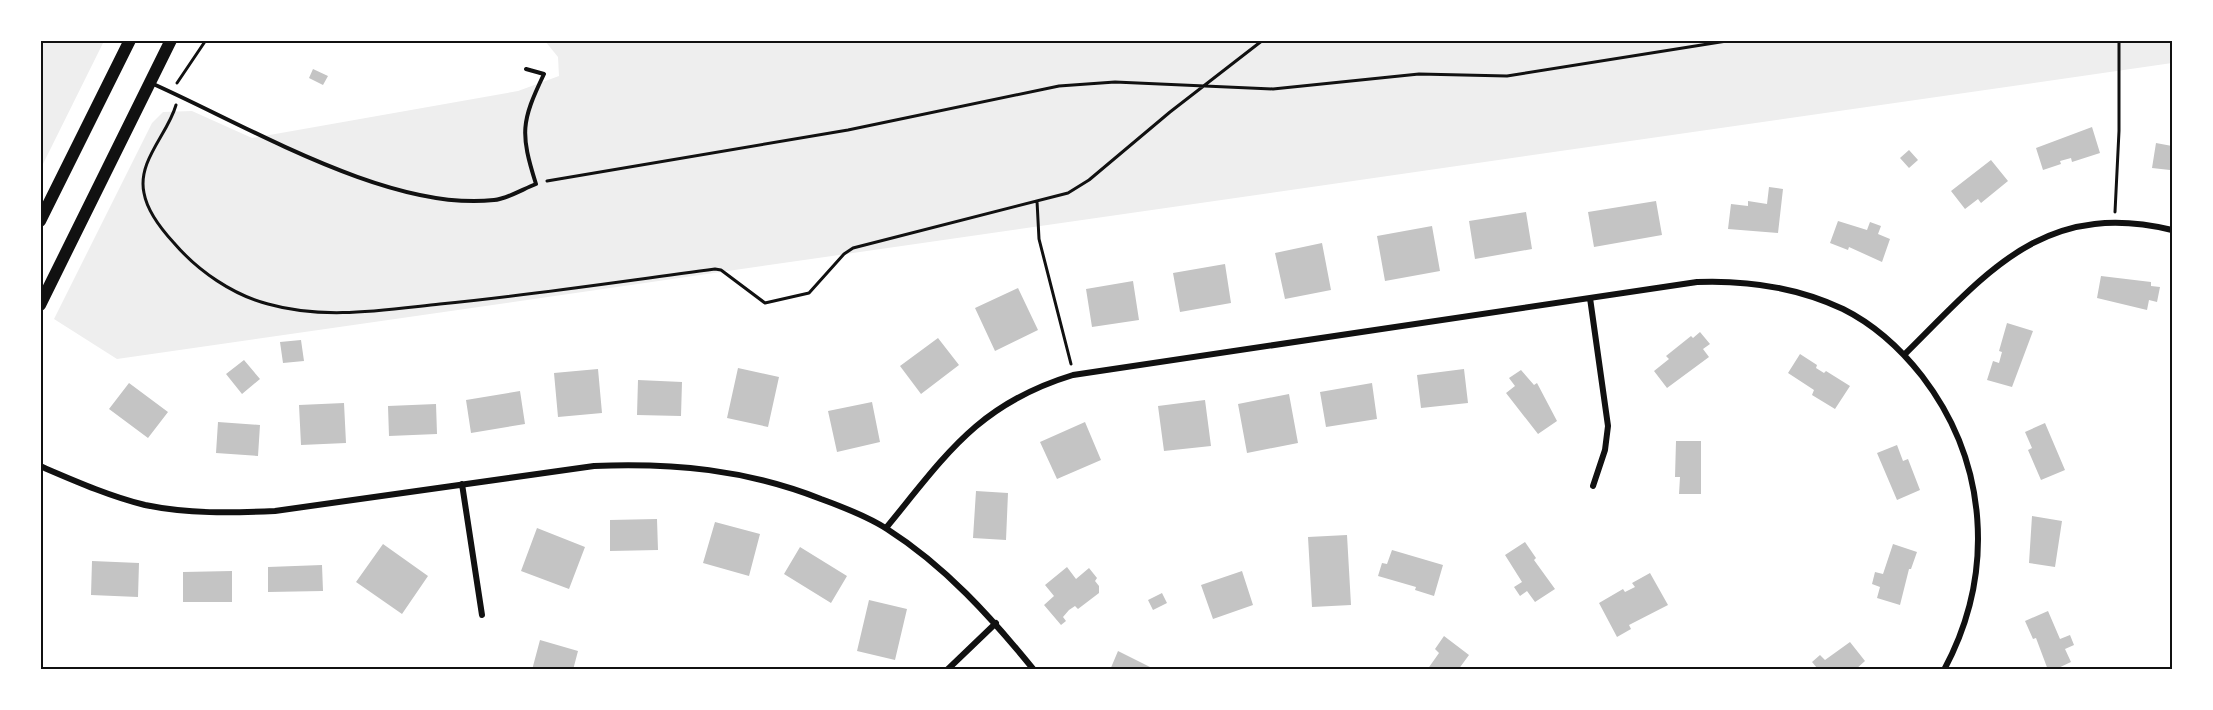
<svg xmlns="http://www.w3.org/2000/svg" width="2213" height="710" viewBox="0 0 2213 710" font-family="'Varela Round',sans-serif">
	<rect width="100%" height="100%" fill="#fff"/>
	<path fill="#eee" d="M 41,40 L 104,41 L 41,168 L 40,41 Z
		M 545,41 L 2172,41 L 2172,63 L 117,359 L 54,319 L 152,123 L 163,112 L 192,111 L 252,138 L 518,91 L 559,76 L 558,57 Z"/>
	<path fill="#c4c4c4" d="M 313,69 L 328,76 L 323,85 L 309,78 Z
		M 2092,127 L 2100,153 L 2072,162 L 2071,158 L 2060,161 L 2061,164 L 2043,170 L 2036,148 Z
		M 2156,143 L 2172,146 L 2172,166 L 2170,170 L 2152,168 Z
		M 1909,150 L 1918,160 L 1909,168 L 1900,158 Z
		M 1991,160 L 2008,181 L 1981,203 L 1978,199 L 1965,209 L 1951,191 Z
		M 1769,187 L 1783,189 L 1778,233 L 1728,229 L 1731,204 L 1748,206 L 1748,201 L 1767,204 Z
		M 1656,201 L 1662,235 L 1594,247 L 1588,212 Z
		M 1526,212 L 1532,249 L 1475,259 L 1469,221 Z
		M 1838,221 L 1867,230 L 1870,222 L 1881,226 L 1878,234 L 1890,239 L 1882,262 L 1849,247 L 1848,250 L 1830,243 Z
		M 1432,226 L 1440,271 L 1385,281 L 1377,236 Z
		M 1322,243 L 1331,290 L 1285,299 L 1275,253 Z
		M 1225,264 L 1231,303 L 1180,312 L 1173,273 Z
		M 2101,276 L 2151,282 L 2151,286 L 2160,287 L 2157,302 L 2149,300 L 2147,310 L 2097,298 Z
		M 1133,281 L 1139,320 L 1092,327 L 1086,289 Z
		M 1018,288 L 1038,330 L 995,351 L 975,308 Z
		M 2007,323 L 2033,331 L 2012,387 L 1987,380 L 1993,361 L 1999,363 L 2002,352 L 1999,351 Z
		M 1700,332 L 1710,344 L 1703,349 L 1709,357 L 1667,388 L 1654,371 L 1669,359 L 1666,356 L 1691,336 L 1693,338 Z
		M 938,338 L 959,365 L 921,394 L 900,366 Z
		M 301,340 L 304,361 L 283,363 L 280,342 Z
		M 1800,354 L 1817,365 L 1816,368 L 1824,373 L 1826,371 L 1850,386 L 1835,409 L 1812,395 L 1814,390 L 1788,373 Z
		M 244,360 L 260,379 L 242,394 L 226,374 Z
		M 738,368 L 779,377 L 768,427 L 727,418 Z
		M 598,369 L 602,413 L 558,417 L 554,373 Z
		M 1464,369 L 1468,403 L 1421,408 L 1417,375 Z
		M 1521,370 L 1534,385 L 1537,383 L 1557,421 L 1538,434 L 1506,393 L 1515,386 L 1509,378 Z
		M 638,380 L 682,382 L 681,416 L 637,415 Z
		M 129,383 L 168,412 L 148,438 L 109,409 Z
		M 1372,383 L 1377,419 L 1326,427 L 1320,392 Z
		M 520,391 L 525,424 L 471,433 L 466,400 Z
		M 1289,394 L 1298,443 L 1247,453 L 1238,404 Z
		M 1205,400 L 1211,446 L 1164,451 L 1158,406 Z
		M 872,402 L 880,442 L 837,452 L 828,411 Z
		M 344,403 L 346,443 L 301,445 L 299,405 Z
		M 436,404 L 437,434 L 389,436 L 388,406 Z
		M 218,422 L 260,425 L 258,456 L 216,453 Z
		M 1085,422 L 1101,460 L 1057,479 L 1040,442 Z
		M 2045,423 L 2065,470 L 2041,480 L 2028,450 L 2032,448 L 2025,432 Z
		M 1676,441 L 1701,441 L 1701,494 L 1679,494 L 1680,477 L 1675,477 Z
		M 1897,445 L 1903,461 L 1908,459 L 1920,490 L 1897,500 L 1877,453 Z
		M 976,491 L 1008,493 L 1006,540 L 973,538 Z
		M 2032,516 L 2062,521 L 2055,567 L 2029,563 Z
		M 657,519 L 658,550 L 610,551 L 610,520 Z
		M 715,522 L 760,534 L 749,576 L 703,563 Z
		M 537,528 L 585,547 L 569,589 L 521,571 Z
		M 1347,535 L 1351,605 L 1312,607 L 1308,537 Z
		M 1525,542 L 1536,558 L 1534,560 L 1555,589 L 1535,602 L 1527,591 L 1520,596 L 1514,587 L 1522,582 L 1505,555 Z
		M 383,544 L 428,576 L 402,614 L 356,582 Z
		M 1893,544 L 1917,552 L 1911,569 L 1909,569 L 1900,605 L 1877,598 L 1880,587 L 1872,584 L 1875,572 L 1883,574 Z
		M 800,547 L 847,576 L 831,603 L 784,574 Z
		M 1392,550 L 1443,565 L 1434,596 L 1415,590 L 1416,587 L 1378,576 L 1382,563 L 1387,564 Z
		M 92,561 L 139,563 L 138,597 L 91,595 Z
		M 322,565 L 323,591 L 268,592 L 268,567 Z
		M 1067,567 L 1076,579 L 1089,568 L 1097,578 L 1095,581 L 1099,586 L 1099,593 L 1078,609 L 1075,606 L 1069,610 L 1063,617 L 1066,621 L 1061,625 L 1044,605 L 1054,596 L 1045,585 Z
		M 232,571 L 232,602 L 183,602 L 183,572 Z
		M 1242,571 L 1253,605 L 1213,619 L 1201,585 Z
		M 1650,573 L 1668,605 L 1629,625 L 1631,629 L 1617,637 L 1599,603 L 1623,589 L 1625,592 L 1635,587 L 1632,583 Z
		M 1162,593 L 1167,603 L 1153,610 L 1148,600 Z
		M 869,600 L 907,609 L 895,660 L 857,651 Z
		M 2048,611 L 2060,639 L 2070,635 L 2074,645 L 2065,649 L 2071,662 L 2054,670 L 2048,670 L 2036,638 L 2033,639 L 2025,621 Z
		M 1444,636 L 1469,655 L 1458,670 L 1427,670 L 1439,653 L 1435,649 Z
		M 540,640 L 578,651 L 573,670 L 532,670 Z
		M 1850,642 L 1865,661 L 1855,670 L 1815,670 L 1817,668 L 1812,662 L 1820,655 L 1825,660 Z
		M 1118,651 L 1156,670 L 1110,670 Z"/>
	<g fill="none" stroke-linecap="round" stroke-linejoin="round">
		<path stroke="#111" stroke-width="3" d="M 177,83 L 206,40
			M 176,105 C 168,134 137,161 144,193 C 147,210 162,230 174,243 C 198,271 233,295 268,304 C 324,320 383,310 440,304 C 532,295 623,281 715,269 L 721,270 L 765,303 L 809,293 L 844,254 L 853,248 L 1068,193 L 1089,180 L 1170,112 L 1263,40
			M 547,181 L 848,130 L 1059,86 L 1115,82 L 1273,89 L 1419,74 L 1507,76 L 1733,40
			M 1037,201 L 1039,239 L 1071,364
			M 2115,212 L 2119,131 L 2119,40"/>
		<path stroke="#111" stroke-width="4" d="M 151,83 C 246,125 389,212 494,200 C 507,199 523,189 536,184 C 520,133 521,122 544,74 L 526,69"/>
		<path stroke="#111" stroke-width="6" d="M 1590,298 L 1608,426 L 1605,450 L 1593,486
			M 1905,354 C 1987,273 2043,199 2172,230
			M 40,466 C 75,481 109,496 145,505 C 188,514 231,513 275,511 L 594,466 C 675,463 744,469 821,499 C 843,507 867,516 887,529 C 945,566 991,617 1034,670
			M 462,484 L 482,615
			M 886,528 C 946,455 978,404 1073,375 L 1697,282 C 1749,280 1796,287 1843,309 C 1875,325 1900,348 1922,376 C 1988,462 1996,573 1944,670
			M 947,670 L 996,623"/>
		<path stroke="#111" stroke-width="12" d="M 40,221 L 130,40
			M 40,305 L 171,40"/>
	</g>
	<rect width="2213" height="710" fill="none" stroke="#ffffff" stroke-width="84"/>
	<rect x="42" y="42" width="2129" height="626" fill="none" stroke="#111" stroke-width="2"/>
</svg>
